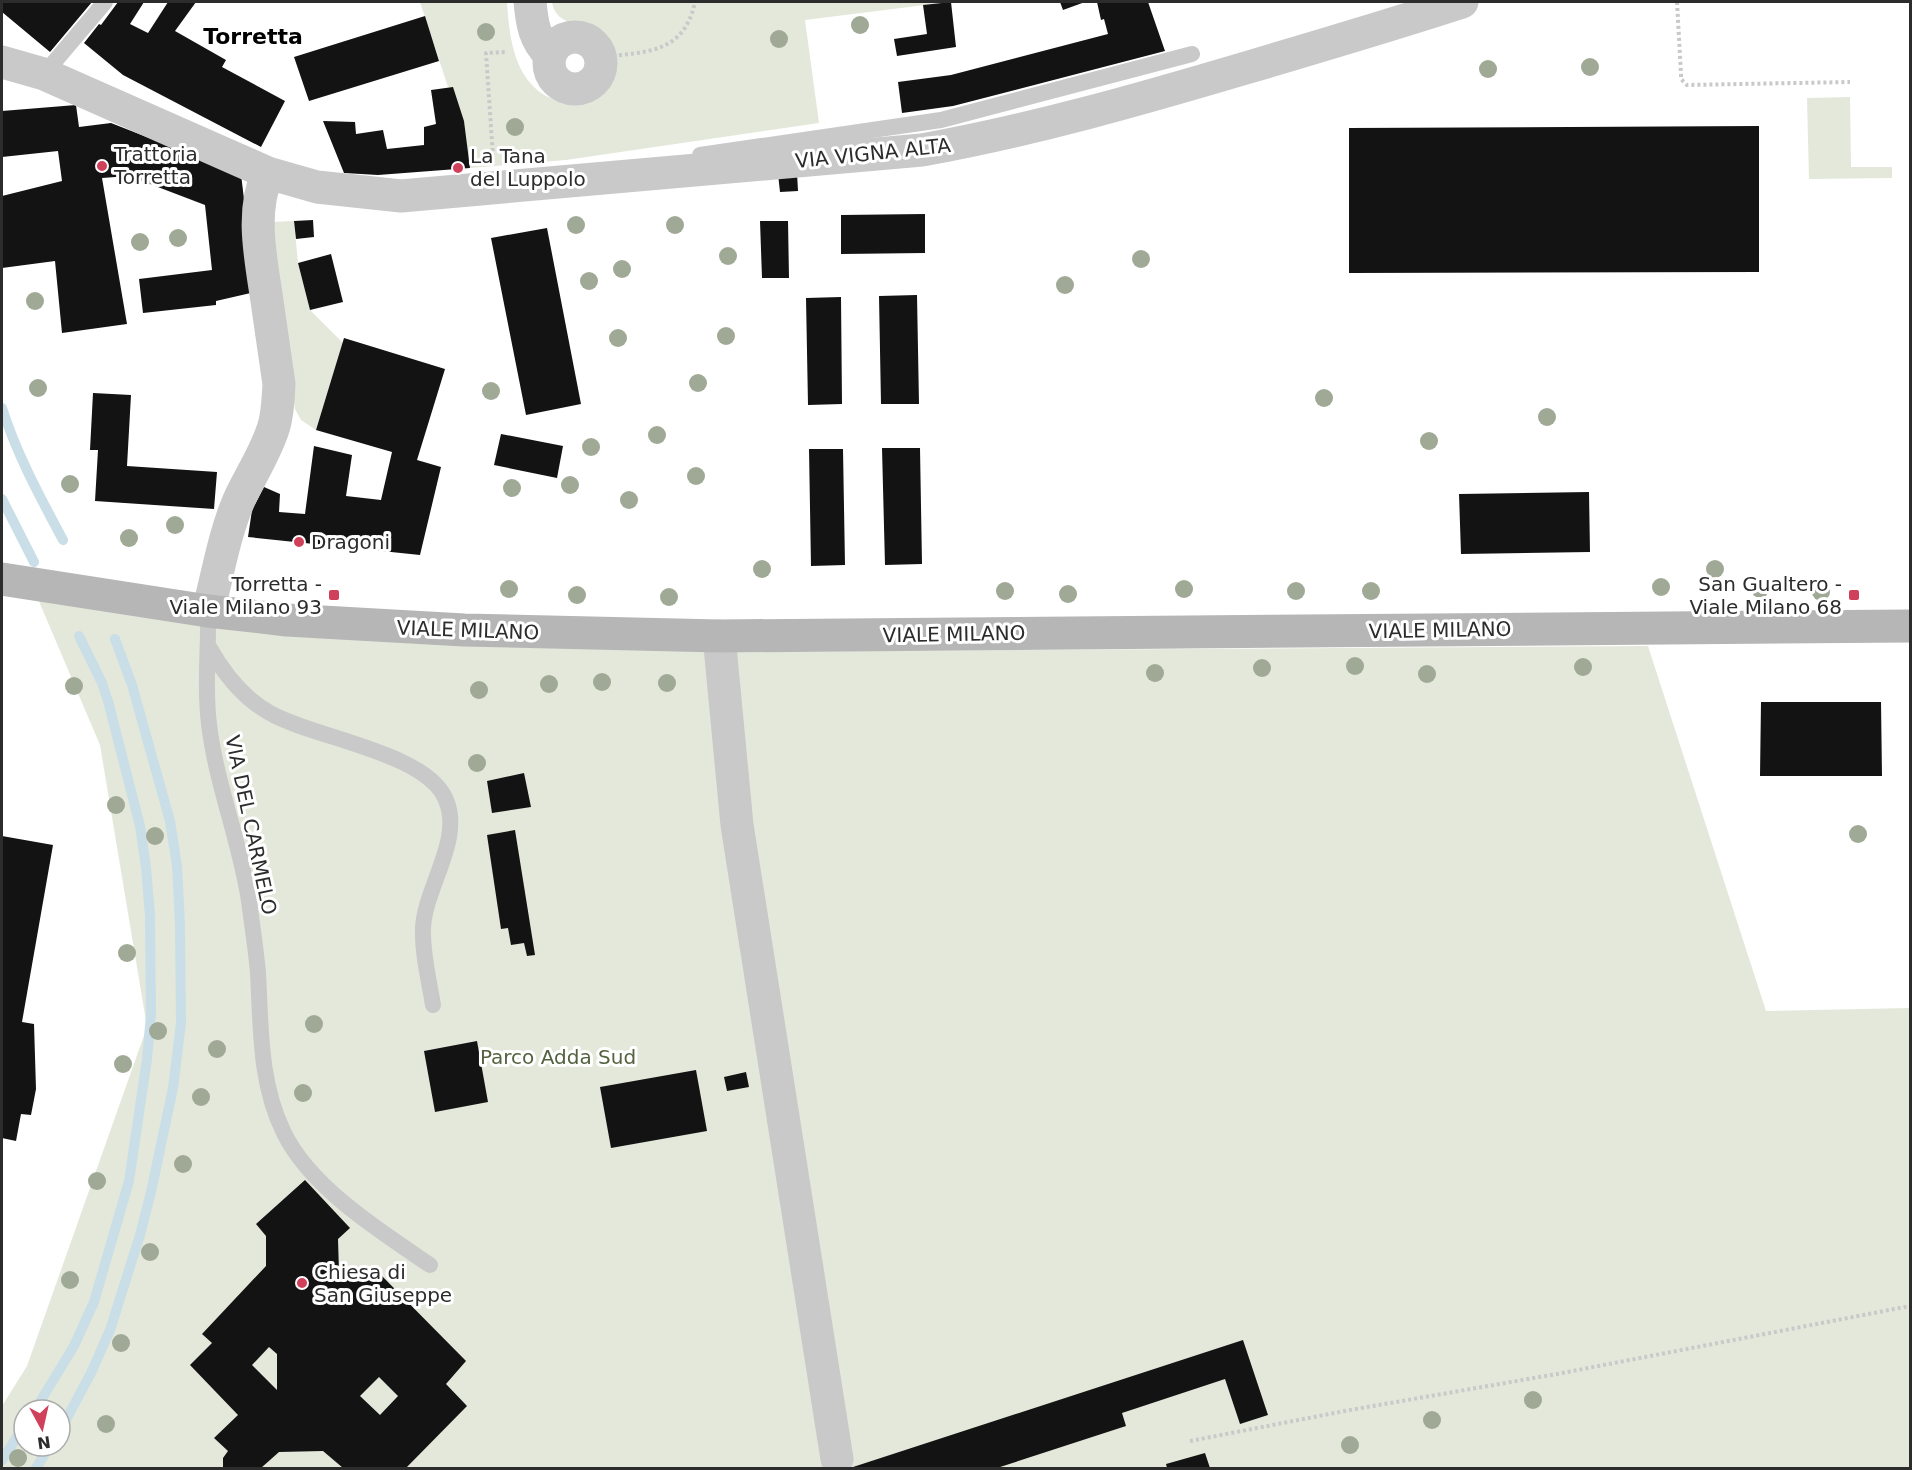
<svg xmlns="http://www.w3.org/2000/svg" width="1912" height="1470" viewBox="0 0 1912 1470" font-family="'DejaVu Sans',sans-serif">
	<rect width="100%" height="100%" fill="#fff"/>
	<path fill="#e3e8db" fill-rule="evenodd" d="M 420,2 L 507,2 C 509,31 512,66 535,88 C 560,113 615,104 615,63 C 614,12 557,38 552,2 L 949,2 L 805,20 L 819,123 L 566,160 L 470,168 L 464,121 L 453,88 L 448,87 Z
		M 1850,97 L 1851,167 L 1892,167 L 1892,178 L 1809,179 L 1807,98 Z
		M 294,221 L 298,263 L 310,310 L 343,343 L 316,430 L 301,420 L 295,409 L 272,248 L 271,222 Z
		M 38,599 L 711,652 L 1648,646 L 1766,1011 L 1910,1008 L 1910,1468 L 2,1468 L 2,1406 L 27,1366 L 147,1027 L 100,745 ZM 24,1410 L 60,1410 L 60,1446 L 24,1446 Z"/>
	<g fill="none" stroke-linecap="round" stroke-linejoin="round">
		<path stroke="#c9dee6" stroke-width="10" d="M 2,408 C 17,455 40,497 63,540
			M 2,499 L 34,562
			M 35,1410 L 74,1346 L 94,1302 L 129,1181 L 147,1059 L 151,1015 L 150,916 L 146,867 L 140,826 L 108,701 L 102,683 L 79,636
			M 60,1431 L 91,1373 L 110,1330 L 140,1235 L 151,1192 L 173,1088 L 181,1023 L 180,925 L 177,866 L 170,821 L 132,685 L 115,639
			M 2,1460 L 24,1426
			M 36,1468 L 50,1446"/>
	</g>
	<path fill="#131313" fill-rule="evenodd" d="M 2,2 L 92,2 L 50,52 L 2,12 Z
		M 118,2 L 144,2 L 130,24 L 148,33 L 168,2 L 196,2 L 175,31 L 226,60 L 222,67 L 285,101 L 261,147 L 123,75 L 84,43 L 99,24 L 101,25 Z
		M 951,2 L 956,47 L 897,56 L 894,39 L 927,34 L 923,5 Z
		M 1060,2 L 1085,2 L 1063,10 Z
		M 1097,2 L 1148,2 L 1165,51 L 953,106 L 902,113 L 898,82 L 951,75 L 1108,34 L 1104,19 L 1101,20 Z
		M 425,16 L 439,61 L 309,101 L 294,57 Z
		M 453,87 L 464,121 L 470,168 L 378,175 L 344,173 L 323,121 L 355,122 L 356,134 L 383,130 L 387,149 L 424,145 L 424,127 L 436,124 L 431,90 Z
		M 76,105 L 79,127 L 111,123 L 241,174 L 255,292 L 216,301 L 216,305 L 143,313 L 139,279 L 212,270 L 205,205 L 129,176 L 102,178 L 127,324 L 62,333 L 55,261 L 2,268 L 2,196 L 62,181 L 58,151 L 2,157 L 2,111 Z
		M 1759,126 L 1759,272 L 1349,273 L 1349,128 Z
		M 797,173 L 798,191 L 780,192 L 778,174 Z
		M 925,214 L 925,253 L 841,254 L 841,215 Z
		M 313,220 L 314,237 L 296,239 L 294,221 Z
		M 760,221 L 788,221 L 789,278 L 762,278 Z
		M 547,228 L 581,404 L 526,415 L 491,238 Z
		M 331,254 L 343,302 L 310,310 L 298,263 Z
		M 917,295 L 919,404 L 881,404 L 879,296 Z
		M 841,297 L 842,404 L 808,405 L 806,298 Z
		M 344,338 L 445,369 L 417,460 L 441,467 L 420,555 L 248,537 L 252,510 L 264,487 L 280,494 L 279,512 L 305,514 L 314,446 L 352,455 L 346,496 L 381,500 L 392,452 L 316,430 Z
		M 93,393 L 131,395 L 127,466 L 217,472 L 214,509 L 95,501 L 98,450 L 90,450 Z
		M 501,434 L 563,446 L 557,478 L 494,465 Z
		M 882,448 L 920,448 L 922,564 L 885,565 Z
		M 809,449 L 843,449 L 845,565 L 811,566 Z
		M 1589,492 L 1590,552 L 1461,554 L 1459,494 Z
		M 1761,702 L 1881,702 L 1882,776 L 1760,776 Z
		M 524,773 L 531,807 L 492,813 L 487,781 Z
		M 515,830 L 535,955 L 527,956 L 524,943 L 511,945 L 508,928 L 501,929 L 487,835 Z
		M 2,836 L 53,845 L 22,1022 L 34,1024 L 36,1089 L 31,1115 L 21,1114 L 16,1141 L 2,1138 Z
		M 477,1041 L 488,1102 L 435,1112 L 424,1051 Z
		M 696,1070 L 707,1131 L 611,1148 L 600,1087 Z
		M 746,1072 L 749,1087 L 727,1091 L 724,1077 Z
		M 305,1180 L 350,1228 L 338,1239 L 339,1272 L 379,1273 L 466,1361 L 446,1384 L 467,1406 L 406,1468 L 343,1468 L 323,1451 L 279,1452 L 261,1468 L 223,1468 L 223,1458 L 228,1451 L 214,1438 L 238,1415 L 190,1365 L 212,1343 L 202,1334 L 266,1266 L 266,1236 L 256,1224 ZM 269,1347 L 277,1354 L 277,1390 L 252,1365 ZM 379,1377 L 398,1396 L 380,1415 L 360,1396 Z
		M 1243,1340 L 1268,1415 L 1240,1424 L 1225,1379 L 1122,1413 L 1126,1426 L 997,1468 L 850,1468 Z
		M 1205,1453 L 1210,1468 L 1167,1468 L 1166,1464 Z"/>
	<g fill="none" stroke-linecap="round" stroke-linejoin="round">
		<path stroke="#c9c9c9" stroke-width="4" stroke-dasharray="3 3" stroke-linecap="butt" d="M 1677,2 L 1681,74 L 1681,79 L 1687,85 L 1850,82
			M 601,57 C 646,52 684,54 695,2
			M 493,157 L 486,53 L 507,52
			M 1190,1441 L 1350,1410 L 1557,1374 L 1910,1306"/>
		<path stroke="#c9c9c9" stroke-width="16" d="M 44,74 L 105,2
			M 700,155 L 941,120 L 1192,54
			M 208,611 C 209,649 204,686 209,724 C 216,784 240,841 249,901 C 252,925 256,949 258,973 C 261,1026 259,1083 284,1133 C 311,1188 380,1231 430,1265
			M 209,647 C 224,674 243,698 270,713 C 313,738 427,752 446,800 C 463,840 425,887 423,928 C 422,953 429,980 433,1005"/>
		<path stroke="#c9c9c9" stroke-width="33" d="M 530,2 C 532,23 534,39 550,55
			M549 63a26 26 0 1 1 52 0a26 26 0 1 1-52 0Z
			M 2,62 L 44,74 L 268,173 L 317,187 L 401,196 L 922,150 C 1033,130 1141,99 1249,67 C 1320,46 1391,25 1462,2
			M 208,611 C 218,574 224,535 239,500 C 250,476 265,454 273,429 C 278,415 278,399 279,384 C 275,356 271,328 267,301 C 261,259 250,212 268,173
			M 719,636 L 737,825 L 837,1459"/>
		<path stroke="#b6b6b6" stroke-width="33" d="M 2,579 L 208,611 L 287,620 L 464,630 L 719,636 L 1910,626"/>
	</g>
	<g fill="#a0a995">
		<circle cx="860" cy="25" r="9"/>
		<circle cx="486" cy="32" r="9"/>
		<circle cx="779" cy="39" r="9"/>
		<circle cx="1590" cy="67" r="9"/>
		<circle cx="1488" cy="69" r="9"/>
		<circle cx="515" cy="127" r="9"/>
		<circle cx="576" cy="225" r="9"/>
		<circle cx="675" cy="225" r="9"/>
		<circle cx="178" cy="238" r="9"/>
		<circle cx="140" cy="242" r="9"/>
		<circle cx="728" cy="256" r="9"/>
		<circle cx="1141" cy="259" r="9"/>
		<circle cx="622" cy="269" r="9"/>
		<circle cx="589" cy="281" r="9"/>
		<circle cx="1065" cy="285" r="9"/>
		<circle cx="35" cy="301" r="9"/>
		<circle cx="726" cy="336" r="9"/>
		<circle cx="618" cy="338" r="9"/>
		<circle cx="698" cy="383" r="9"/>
		<circle cx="38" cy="388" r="9"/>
		<circle cx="491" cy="391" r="9"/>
		<circle cx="1324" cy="398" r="9"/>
		<circle cx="1547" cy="417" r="9"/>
		<circle cx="657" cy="435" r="9"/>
		<circle cx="1429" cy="441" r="9"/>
		<circle cx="591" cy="447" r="9"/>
		<circle cx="696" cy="476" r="9"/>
		<circle cx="70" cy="484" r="9"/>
		<circle cx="570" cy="485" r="9"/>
		<circle cx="512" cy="488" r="9"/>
		<circle cx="629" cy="500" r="9"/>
		<circle cx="175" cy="525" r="9"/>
		<circle cx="129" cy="538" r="9"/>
		<circle cx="762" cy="569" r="9"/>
		<circle cx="1715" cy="569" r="9"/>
		<circle cx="1661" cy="587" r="9"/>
		<circle cx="509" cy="589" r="9"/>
		<circle cx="1184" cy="589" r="9"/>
		<circle cx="1760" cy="589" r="9"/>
		<circle cx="1005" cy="591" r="9"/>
		<circle cx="1296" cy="591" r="9"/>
		<circle cx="1371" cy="591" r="9"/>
		<circle cx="1821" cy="592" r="9"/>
		<circle cx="1068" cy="594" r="9"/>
		<circle cx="577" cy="595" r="9"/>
		<circle cx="669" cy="597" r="9"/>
		<circle cx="1355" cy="666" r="9"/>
		<circle cx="1583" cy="667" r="9"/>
		<circle cx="1262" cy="668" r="9"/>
		<circle cx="1155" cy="673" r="9"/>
		<circle cx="1427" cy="674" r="9"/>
		<circle cx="602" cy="682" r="9"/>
		<circle cx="667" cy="683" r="9"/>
		<circle cx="549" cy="684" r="9"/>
		<circle cx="74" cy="686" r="9"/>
		<circle cx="479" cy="690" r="9"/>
		<circle cx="477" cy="763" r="9"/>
		<circle cx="116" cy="805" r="9"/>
		<circle cx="1858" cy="834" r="9"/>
		<circle cx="155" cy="836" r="9"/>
		<circle cx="127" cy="953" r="9"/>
		<circle cx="314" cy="1024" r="9"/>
		<circle cx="158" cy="1031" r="9"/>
		<circle cx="217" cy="1049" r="9"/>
		<circle cx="123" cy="1064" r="9"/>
		<circle cx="303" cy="1093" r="9"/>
		<circle cx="201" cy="1097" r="9"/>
		<circle cx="183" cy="1164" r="9"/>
		<circle cx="97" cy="1181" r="9"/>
		<circle cx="150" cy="1252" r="9"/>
		<circle cx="70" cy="1280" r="9"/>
		<circle cx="121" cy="1343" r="9"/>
		<circle cx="1533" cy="1400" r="9"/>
		<circle cx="1432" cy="1420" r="9"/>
		<circle cx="106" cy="1424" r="9"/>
		<circle cx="1350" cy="1445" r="9"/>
		<circle cx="18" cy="1458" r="9"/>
	</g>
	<g fill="#d1405b" stroke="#fff" stroke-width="2">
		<circle cx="102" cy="166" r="6"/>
		<circle cx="458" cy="168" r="6"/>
		<circle cx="299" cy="542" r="6"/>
		<rect x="328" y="589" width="12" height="12" rx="3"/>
		<rect x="1848" y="589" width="12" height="12" rx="3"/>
		<circle cx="302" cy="1283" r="6"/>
	</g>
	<g text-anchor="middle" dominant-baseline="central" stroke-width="6" stroke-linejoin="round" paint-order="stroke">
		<g font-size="20" fill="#2c2c2c" stroke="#fff">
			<text transform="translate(873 153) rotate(-6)">VIA VIGNA ALTA</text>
			<text transform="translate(468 630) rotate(2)">VIALE MILANO</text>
			<text transform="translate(1440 630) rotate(-1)">VIALE MILANO</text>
			<text transform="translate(954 634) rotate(-1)">VIALE MILANO</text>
			<text transform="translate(251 825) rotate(78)">VIA DEL CARMELO</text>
		</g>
		<g font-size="20" fill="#2c2c2c" stroke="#fff" text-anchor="start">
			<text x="114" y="154">Trattoria<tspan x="114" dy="23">Torretta</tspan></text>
			<text x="470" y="156">La Tana<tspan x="470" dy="23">del Luppolo</tspan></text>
			<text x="311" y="542">Dragoni</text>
			<text x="322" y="584" text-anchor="end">Torretta -<tspan x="322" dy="23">Viale Milano 93</tspan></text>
			<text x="1842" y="584" text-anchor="end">San Gualtero -<tspan x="1842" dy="23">Viale Milano 68</tspan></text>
			<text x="314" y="1272">Chiesa di<tspan x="314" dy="23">San Giuseppe</tspan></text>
		</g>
		<g font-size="20" fill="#53623f" stroke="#fff">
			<text x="558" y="1057">Parco Adda Sud</text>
		</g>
		<g font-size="22" font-weight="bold" fill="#000" stroke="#fff">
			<text x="253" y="36">Torretta</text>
		</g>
	</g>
	<rect width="1912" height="1470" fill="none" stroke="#2c2c2c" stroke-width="6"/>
	<g transform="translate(42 1428) rotate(172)"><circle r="28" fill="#ffffff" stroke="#ababab" stroke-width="1.5"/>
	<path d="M0-4.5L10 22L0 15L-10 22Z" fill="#d1405b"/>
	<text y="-9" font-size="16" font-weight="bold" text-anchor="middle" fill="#2c2c2c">N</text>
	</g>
</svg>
